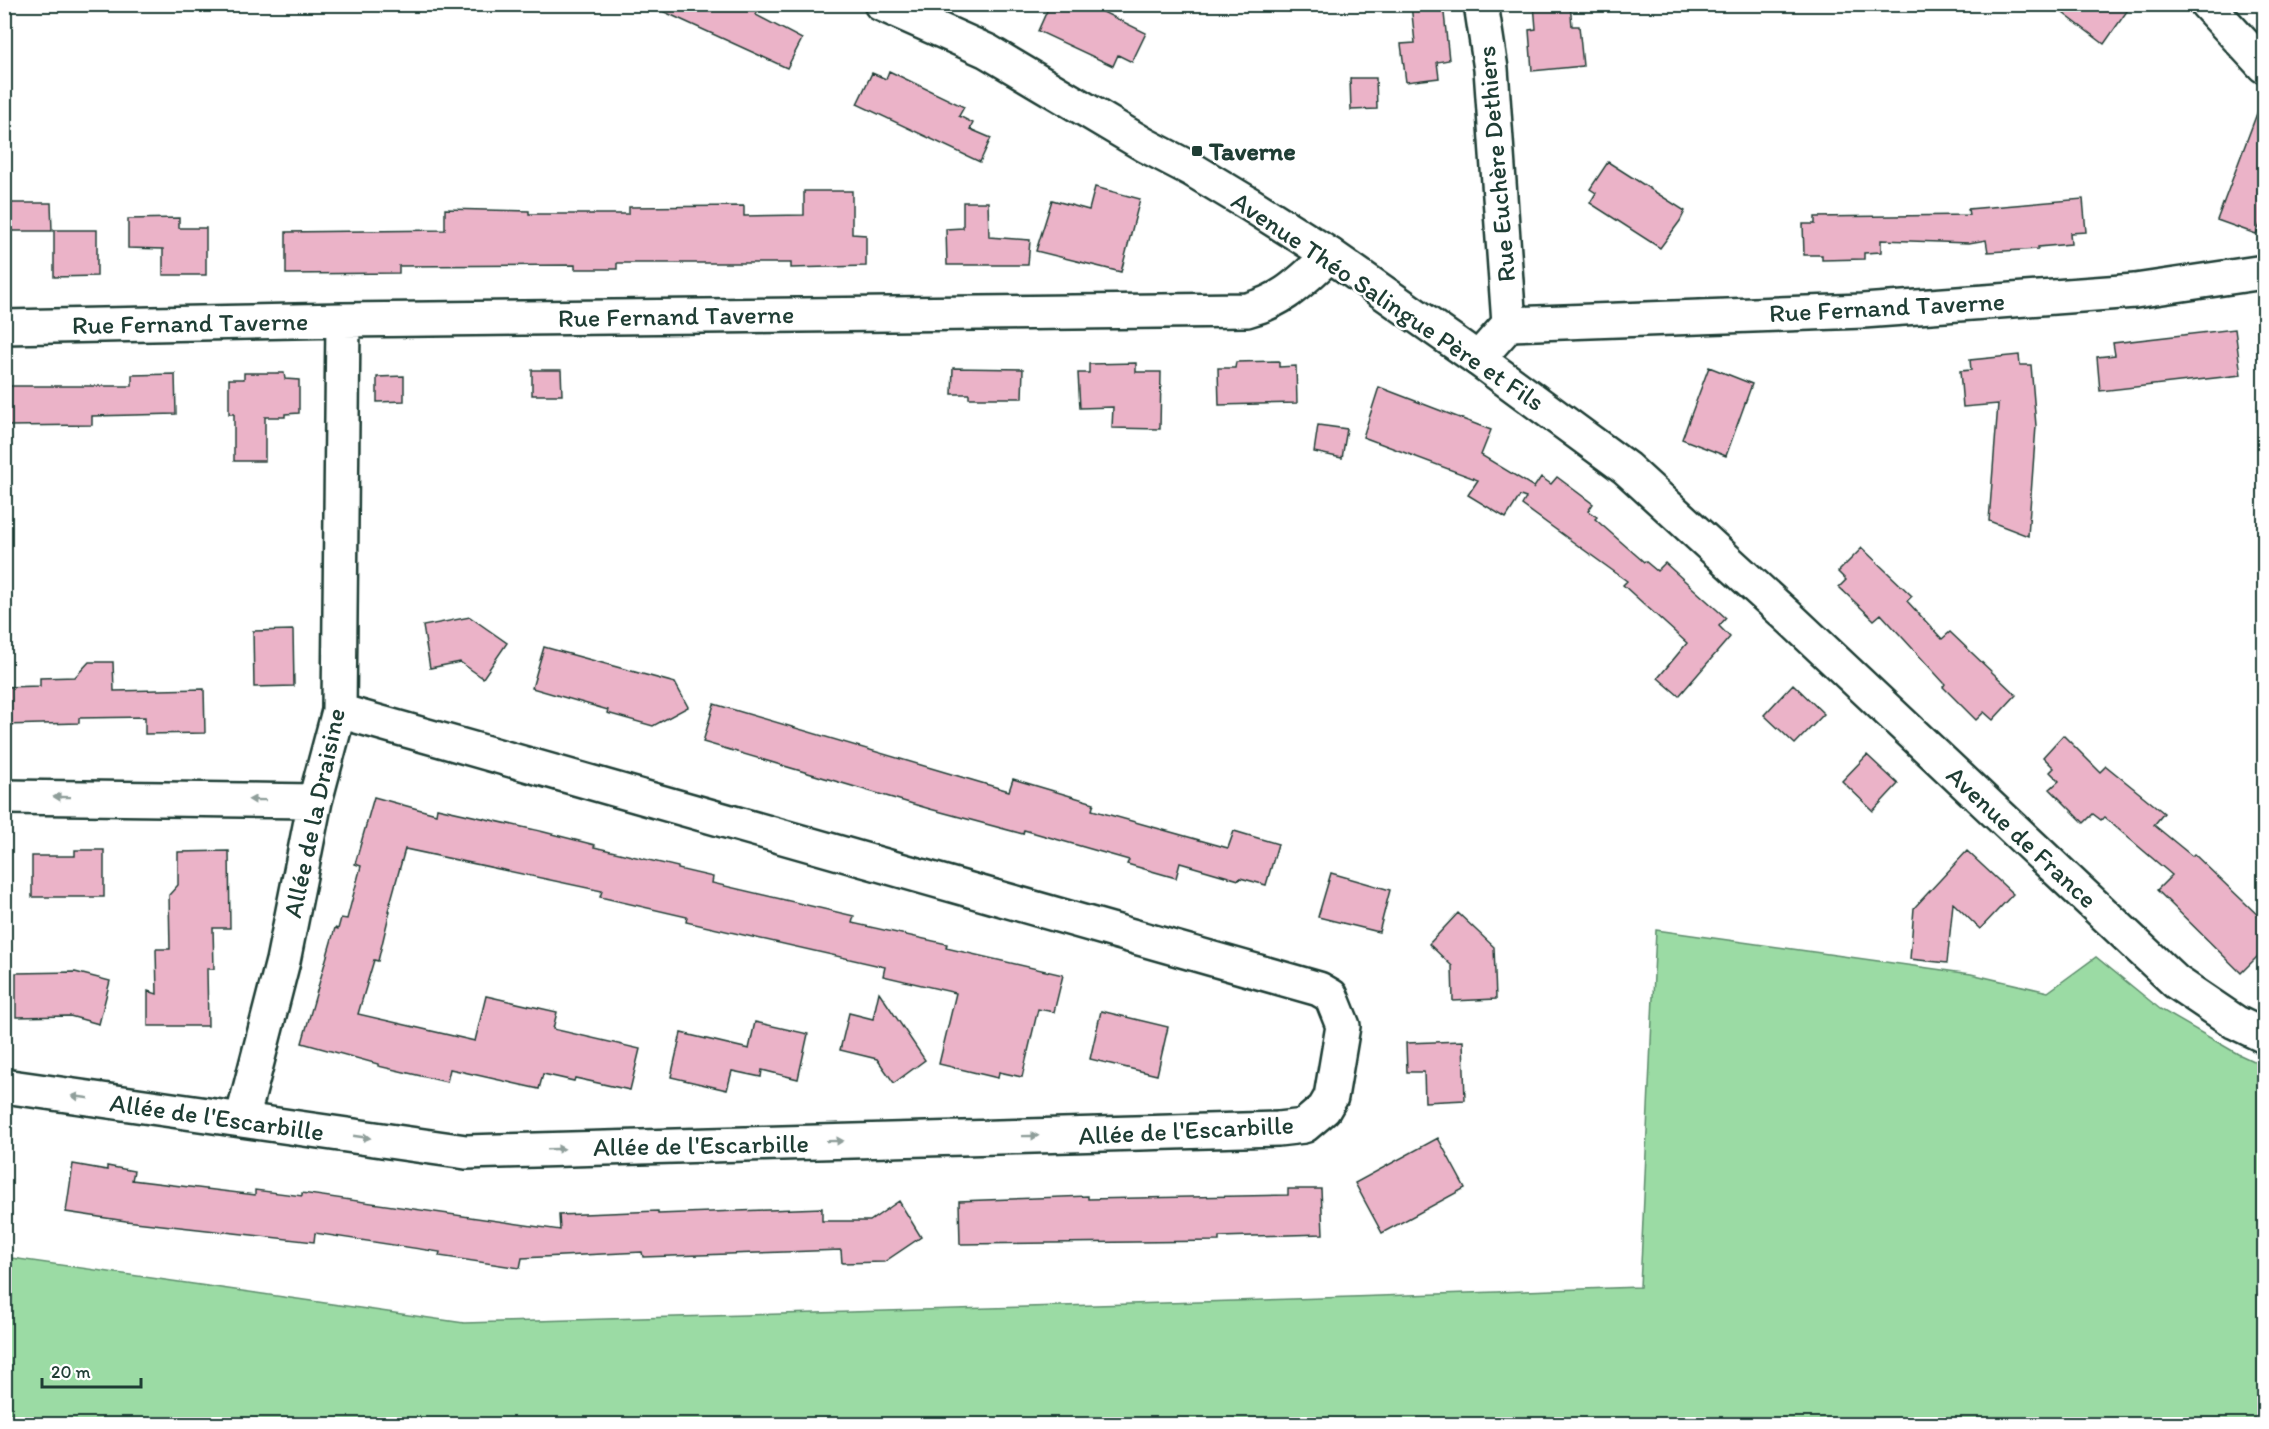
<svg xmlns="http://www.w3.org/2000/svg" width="2269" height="1429" viewBox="0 0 2269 1429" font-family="Itim,sans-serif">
	<rect width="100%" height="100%" fill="#fff"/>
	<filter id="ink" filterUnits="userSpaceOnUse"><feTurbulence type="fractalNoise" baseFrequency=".0167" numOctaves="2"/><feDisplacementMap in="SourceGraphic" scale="12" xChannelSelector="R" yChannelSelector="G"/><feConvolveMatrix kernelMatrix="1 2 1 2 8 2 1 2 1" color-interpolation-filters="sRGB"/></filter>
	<g filter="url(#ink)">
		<path fill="#9bdba4" stroke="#5d8c6c" stroke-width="1.5" d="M 1656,930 L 1971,974 L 2048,992 L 2096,957 L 2160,1009 L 2238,1054 L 2264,1066 L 2264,1424 L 5,1424 L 5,1257 L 464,1323 L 1234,1301 L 1640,1287 Z"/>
		<path fill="#ebb3c8" stroke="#1f3d34" stroke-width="1.5" d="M 647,4 L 761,4 L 756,15 L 802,39 L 787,68 Z
			M 1050,4 L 1087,4 L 1146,33 L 1132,62 L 1118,55 L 1113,66 L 1038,31 Z
			M 1411,4 L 1443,4 L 1449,60 L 1437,62 L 1439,78 L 1406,82 L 1401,44 L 1415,43 Z
			M 1534,4 L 1570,4 L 1572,26 L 1579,26 L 1583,66 L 1532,71 L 1529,30 L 1536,29 Z
			M 2051,4 L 2132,4 L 2104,44 Z
			M 889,71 L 964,107 L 959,116 L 973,123 L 970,129 L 991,138 L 980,162 L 857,104 L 872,73 L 886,79 Z
			M 1350,78 L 1376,78 L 1377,109 L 1351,110 Z
			M 2262,100 L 2265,100 L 2265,213 L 2256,234 L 2217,220 Z
			M 1608,162 L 1685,211 L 1680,221 L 1660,248 L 1590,203 L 1596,193 L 1590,189 Z
			M 1095,187 L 1140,199 L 1121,272 L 1036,251 L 1052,200 L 1089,210 Z
			M 804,191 L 852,191 L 852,234 L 866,235 L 866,266 L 791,268 L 791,263 L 617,263 L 617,269 L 575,269 L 575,265 L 399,266 L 399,273 L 286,274 L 286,232 L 445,230 L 445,209 L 529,211 L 529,214 L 629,214 L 629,207 L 744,206 L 744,216 L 804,215 Z
			M 2083,199 L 2086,232 L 2070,233 L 2071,244 L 2038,247 L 2038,249 L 1988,252 L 1986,240 L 1969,243 L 1881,240 L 1881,252 L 1864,253 L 1864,259 L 1822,260 L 1822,255 L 1804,255 L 1803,224 L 1815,224 L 1815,217 L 1969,215 L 1968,209 Z
			M 963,202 L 988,202 L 989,237 L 1030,240 L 1028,265 L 947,265 L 946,229 L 963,228 Z
			M 4,203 L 51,203 L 52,231 L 4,231 Z
			M 179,218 L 179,228 L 206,228 L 206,275 L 163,275 L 163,249 L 128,248 L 128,219 Z
			M 54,230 L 97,230 L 97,276 L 54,277 Z
			M 2235,329 L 2241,375 L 2100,391 L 2097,357 L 2115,355 L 2113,343 Z
			M 2019,355 L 2020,365 L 2031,365 L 2036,426 L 2028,536 L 1989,521 L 1998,404 L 1963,407 L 1960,371 L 1971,370 L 1970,360 Z
			M 1279,361 L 1279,367 L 1296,366 L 1297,403 L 1219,405 L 1218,368 L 1235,368 L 1236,362 Z
			M 1136,363 L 1136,372 L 1161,372 L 1160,429 L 1112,428 L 1113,407 L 1080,408 L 1078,373 L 1089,373 L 1089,364 Z
			M 1709,367 L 1752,384 L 1726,456 L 1682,439 Z
			M 953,368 L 1023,369 L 1022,398 L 969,398 L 969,394 L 952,394 Z
			M 532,370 L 561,370 L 562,395 L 532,395 Z
			M 244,373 L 284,373 L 285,379 L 299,380 L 299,413 L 285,414 L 285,417 L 265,417 L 265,461 L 234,461 L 234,414 L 229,414 L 229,379 L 244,379 Z
			M 175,374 L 176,414 L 92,416 L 92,425 L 7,426 L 8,414 L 4,414 L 4,410 L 8,386 L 132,386 L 132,375 Z
			M 404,376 L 404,401 L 377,402 L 377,377 Z
			M 1379,387 L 1491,430 L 1481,455 L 1534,487 L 1533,489 L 1541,477 L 1551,484 L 1557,477 L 1593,504 L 1588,511 L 1597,517 L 1595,519 L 1644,562 L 1645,561 L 1657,571 L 1665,563 L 1726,618 L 1719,626 L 1730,637 L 1679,696 L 1658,678 L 1687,643 L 1623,585 L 1627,581 L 1522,505 L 1526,498 L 1520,496 L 1506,518 L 1468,495 L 1478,480 L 1363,437 Z
			M 1318,425 L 1347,429 L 1342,458 L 1314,452 Z
			M 1862,548 L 1912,596 L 1907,601 L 1942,639 L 1950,632 L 2016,695 L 1993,720 L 1984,712 L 1976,720 L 1943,687 L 1945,684 L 1881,614 L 1874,620 L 1839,587 L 1846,580 L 1838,572 Z
			M 470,617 L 507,643 L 483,678 L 460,662 L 430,668 L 423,626 Z
			M 293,630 L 294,686 L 254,687 L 253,631 Z
			M 544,647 L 675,683 L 688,707 L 653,726 L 607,713 L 608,710 L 532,688 Z
			M 89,662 L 113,662 L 114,691 L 204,689 L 205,733 L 145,734 L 145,717 L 79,718 L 79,723 L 4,725 L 4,687 L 40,686 L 40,678 L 75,677 Z
			M 1793,684 L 1824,714 L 1795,744 L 1764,715 Z
			M 714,704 L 1009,791 L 1013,779 L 1094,803 L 1092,810 L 1228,848 L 1234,831 L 1278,844 L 1266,885 L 1240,878 L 1239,880 L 1180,863 L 1176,878 L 1127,864 L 1129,860 L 1024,830 L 1023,834 L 930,809 L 703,742 Z
			M 2063,735 L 2100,772 L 2106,766 L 2164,813 L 2154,825 L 2192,856 L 2194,854 L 2265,922 L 2265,949 L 2241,973 L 2157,890 L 2172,875 L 2104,817 L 2101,820 L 2093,814 L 2084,823 L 2050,789 L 2059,781 L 2050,772 L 2054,768 L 2043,757 Z
			M 1867,755 L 1898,784 L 1873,811 L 1842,781 Z
			M 374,797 L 436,814 L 437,808 L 540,831 L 595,845 L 594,847 L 678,867 L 678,869 L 713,877 L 712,883 L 854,916 L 852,923 L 947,944 L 946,948 L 1063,975 L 1054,1012 L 1038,1009 L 1022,1077 L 999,1072 L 998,1078 L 939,1064 L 956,993 L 883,976 L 885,967 L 686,922 L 687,917 L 600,897 L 602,891 L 405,849 L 388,911 L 390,911 L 378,961 L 374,960 L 358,1014 L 475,1041 L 486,996 L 557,1012 L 553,1029 L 640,1049 L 630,1090 L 575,1078 L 574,1081 L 543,1074 L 539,1089 L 450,1069 L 447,1082 L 378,1066 L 378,1064 L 302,1043 L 335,928 L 338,929 L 341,918 L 347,919 L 361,866 L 355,864 Z
			M 75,850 L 104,850 L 104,897 L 32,897 L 32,856 L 75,856 Z
			M 229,851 L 230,928 L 213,928 L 214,969 L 207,969 L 208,1026 L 148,1026 L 148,991 L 157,994 L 156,949 L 170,949 L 169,895 L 178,885 L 178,852 Z
			M 1967,851 L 2013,894 L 1980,929 L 1953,903 L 1947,963 L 1910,959 L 1914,908 Z
			M 1331,873 L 1390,890 L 1379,932 L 1318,917 Z
			M 1458,913 L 1494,947 L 1496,999 L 1453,1001 L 1452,966 L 1429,944 Z
			M 75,972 L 110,981 L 99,1024 L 70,1016 L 16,1017 L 16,973 Z
			M 879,992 L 925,1060 L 894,1083 L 877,1059 L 840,1050 L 849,1013 L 873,1019 Z
			M 1101,1011 L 1168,1027 L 1157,1075 L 1090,1059 Z
			M 755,1022 L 808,1034 L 798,1079 L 762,1070 L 761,1077 L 732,1071 L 727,1090 L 671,1077 L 681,1033 L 749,1049 Z
			M 1463,1041 L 1465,1100 L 1425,1102 L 1424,1072 L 1407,1072 L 1406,1043 Z
			M 1438,1138 L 1465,1188 L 1382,1233 L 1355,1183 Z
			M 73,1164 L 107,1170 L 107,1166 L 134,1171 L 132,1180 L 255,1195 L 255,1190 L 302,1196 L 302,1193 L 560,1230 L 559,1215 L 658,1211 L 658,1214 L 822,1208 L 822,1221 L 870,1221 L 899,1201 L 921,1237 L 884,1262 L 842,1263 L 841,1250 L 643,1257 L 642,1252 L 522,1258 L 520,1268 L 439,1256 L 440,1252 L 315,1233 L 314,1242 L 126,1221 L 66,1212 Z
			M 1288,1189 L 1321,1189 L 1323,1234 L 1219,1237 L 1219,1241 L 960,1244 L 959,1201 L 1088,1196 L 1088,1199 L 1288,1195 Z"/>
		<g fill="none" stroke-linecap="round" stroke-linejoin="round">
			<g stroke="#1f3d34" stroke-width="38">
				<path id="minor" d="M 1481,4 L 1491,69 L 1509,324
					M 2207,4 L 2264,66
					M 1509,324 L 1863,311 L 2135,291 L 2264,272
					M 4,327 L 343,320 L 1247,310 C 1285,300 1301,281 1330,255
					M 1478,359 L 1509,324
					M 4,797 L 315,801
					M 4,1086 L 466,1152 L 1278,1129 L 1304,1126 L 1324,1109 L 1331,1097 L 1343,1026 L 1331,996 L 1319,989 L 339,711
					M 242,1120 L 283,961 L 315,801 L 339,711 L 343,320"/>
			</g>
			<g stroke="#1f3d34" stroke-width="38">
				<path id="tertiary" d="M 881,4 L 987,51 L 1145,145 L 1193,170 L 1251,205 L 1330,255 L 1478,359 L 1626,468 L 1792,620 L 2176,982 L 2235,1022 L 2264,1036"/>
			</g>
			<use href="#minor" stroke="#fff" stroke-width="33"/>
			<use href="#tertiary" stroke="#fff" stroke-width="33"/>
		</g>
		<defs><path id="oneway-solid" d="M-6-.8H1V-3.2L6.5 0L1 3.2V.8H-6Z" transform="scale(1.5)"/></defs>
		<g fill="#8f9e9a">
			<use href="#oneway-solid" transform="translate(62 797) rotate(-179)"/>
			<use href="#oneway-solid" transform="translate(257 800) rotate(-179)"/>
			<use href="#oneway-solid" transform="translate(80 1097) rotate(-172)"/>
			<use href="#oneway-solid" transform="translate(1030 1136) rotate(-1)"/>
			<use href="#oneway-solid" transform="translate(362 1137) rotate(8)"/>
			<use href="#oneway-solid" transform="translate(835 1141) rotate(-1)"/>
			<use href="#oneway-solid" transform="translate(556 1149) rotate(-2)"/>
		</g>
	</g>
	<rect fill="#1f3d34" stroke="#fff" stroke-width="2" x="1191" y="145" width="12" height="12" rx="3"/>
	<g text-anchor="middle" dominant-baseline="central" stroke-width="5" stroke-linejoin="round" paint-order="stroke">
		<g font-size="26" font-weight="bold" fill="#1f3d34" stroke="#fff" text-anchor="start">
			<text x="1209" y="151">Taverne</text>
		</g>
		<g font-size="26" fill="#1f3d34" stroke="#fff">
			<text transform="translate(1496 164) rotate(-95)">Rue Euchère Dethiers</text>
			<text transform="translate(1388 301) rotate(34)">Avenue Théo Salingue Père et Fils</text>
			<text transform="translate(1887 307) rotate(-3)">Rue Fernand Taverne</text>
			<text transform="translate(676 316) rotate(-1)">Rue Fernand Taverne</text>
			<text transform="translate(190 323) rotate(-1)">Rue Fernand Taverne</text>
			<text transform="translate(314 813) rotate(-78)">Allée de la Draisine</text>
			<text transform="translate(2022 837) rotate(43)">Avenue de France</text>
			<text transform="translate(217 1117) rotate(8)">Allée de l'Escarbille</text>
			<text transform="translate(1186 1130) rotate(-3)">Allée de l'Escarbille</text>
			<text transform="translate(701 1145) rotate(-1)">Allée de l'Escarbille</text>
		</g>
	</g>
	<rect width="2269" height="1429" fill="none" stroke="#fff" stroke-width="24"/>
	<rect x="12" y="12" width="2245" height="1405" fill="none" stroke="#1f3d34" stroke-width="2" filter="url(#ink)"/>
	<path d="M42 1378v9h99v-9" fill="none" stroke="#1f3d34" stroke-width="3"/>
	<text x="51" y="1378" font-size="18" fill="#1f3d34" stroke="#ffffff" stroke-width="4.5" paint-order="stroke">20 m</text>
</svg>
